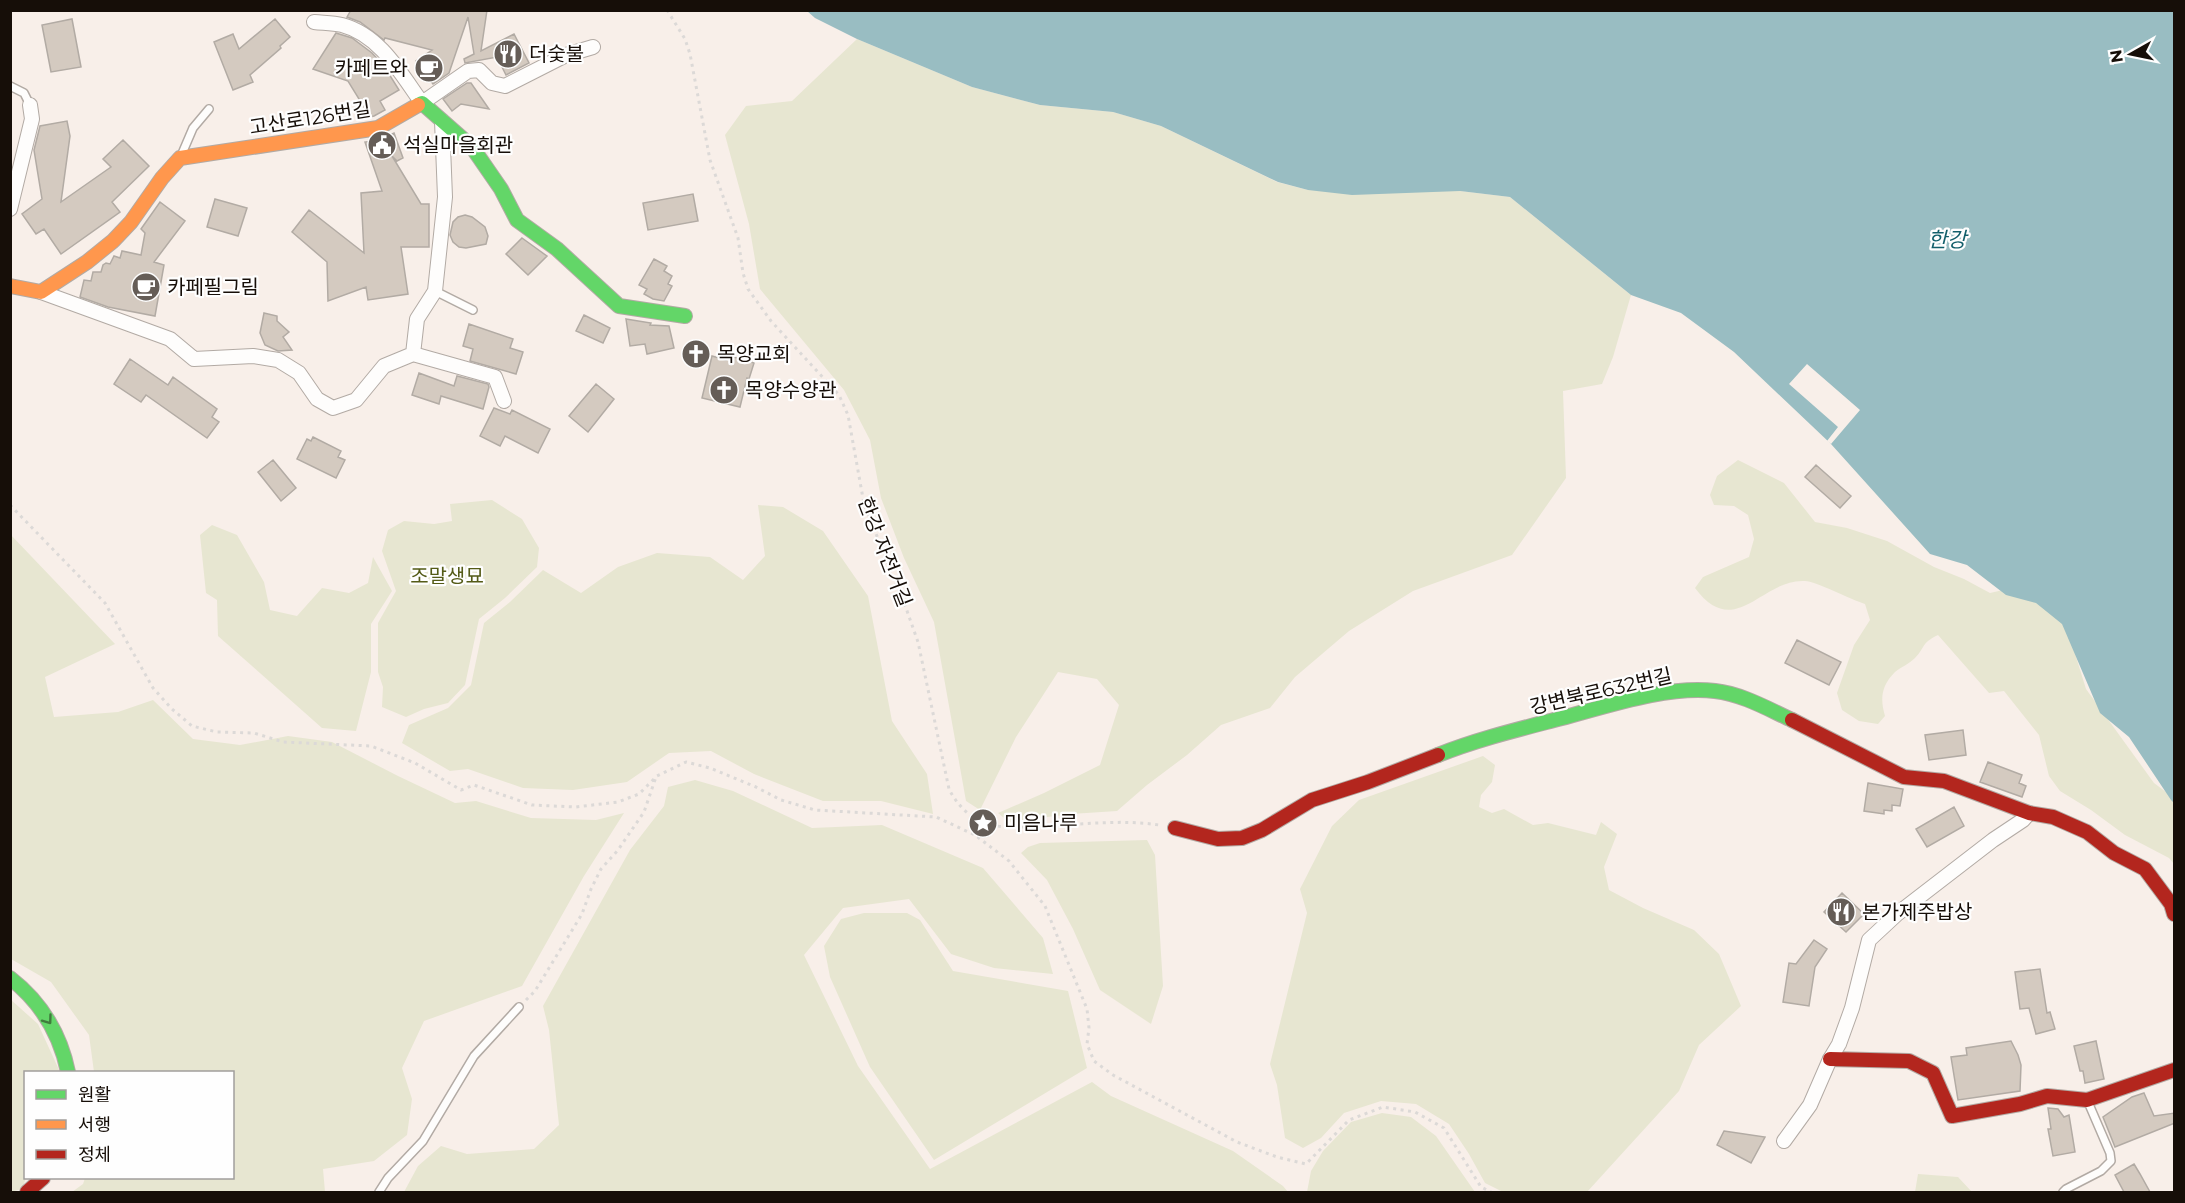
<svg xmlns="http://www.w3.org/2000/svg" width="2185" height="1203" viewBox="0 0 2185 1203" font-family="Montserrat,'Noto Sans KR',sans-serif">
	<rect width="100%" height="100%" fill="#f8efe9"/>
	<path fill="#e7e6d1" d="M 857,39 L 972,87 L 1040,105 L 1113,112 L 1161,126 L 1277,182 L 1308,190 L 1460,191 L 1510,197 L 1631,295 L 1613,357 L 1602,384 L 1563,391 L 1566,478 L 1512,555 L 1413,591 L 1349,631 L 1295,677 L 1270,708 L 1221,725 L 1187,755 L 1147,785 L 1117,811 L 1071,814 L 1009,822 L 998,813 L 1044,793 L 1100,765 L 1119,705 L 1097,679 L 1058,672 L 1016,737 L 980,810 L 966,801 L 934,622 L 904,558 L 881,498 L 870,440 L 844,390 L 760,289 L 749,224 L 725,135 L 746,106 L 792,101 Z
		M 1738,460 L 1784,483 L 1815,522 L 1847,528 L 1887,541 L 1934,567 L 1964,579 L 1990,593 L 2025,585 L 2064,618 L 2086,689 L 2154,783 L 2174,798 L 2174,864 L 2169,858 L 2125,835 L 2091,810 L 2060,791 L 2049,776 L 2039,735 L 2004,691 L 1989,693 L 1938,635 C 1920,644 1926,647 1915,658 C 1909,664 1901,667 1895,672 C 1881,686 1880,699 1885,716 L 1878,724 L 1859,721 L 1842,710 L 1837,693 L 1843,676 L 1854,645 L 1870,620 L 1865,604 C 1852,600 1815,581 1805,581 C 1762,578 1735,642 1695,588 L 1703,577 L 1749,557 L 1754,539 L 1748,515 L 1734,506 L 1714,505 L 1710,495 L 1717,476 Z
		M 492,500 L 522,519 L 539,548 L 537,567 L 505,598 L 479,619 L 465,685 L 448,703 L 424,709 L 406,717 L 382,707 L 383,687 L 378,672 L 378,623 L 396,591 L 382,551 L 388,530 L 404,521 L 434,524 L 452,521 L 450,504 Z
		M 758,505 L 783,507 L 823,531 L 868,596 L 892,721 L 927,774 L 933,814 L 881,801 L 823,801 L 754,774 L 711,751 L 669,753 L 627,782 L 573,790 L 523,788 L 468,769 L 450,771 L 402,743 L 409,725 L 448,708 L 471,685 L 484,623 L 510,602 L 543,570 L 581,593 L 618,567 L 657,553 L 710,557 L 743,580 L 765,556 Z
		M 212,525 L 237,535 L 264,582 L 270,610 L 297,616 L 322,588 L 349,593 L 368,583 L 373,557 L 392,591 L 371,624 L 371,672 L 356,731 L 322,728 L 218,636 L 217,600 L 206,593 L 200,535 Z
		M 10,534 L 115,644 L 45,677 L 54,717 L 118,712 L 153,700 L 193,739 L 240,745 L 288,736 L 332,742 L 398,776 L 455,803 L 476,801 L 531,818 L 596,820 L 624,813 L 584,876 L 522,986 L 424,1021 L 402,1068 L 412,1099 L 407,1135 L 374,1161 L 323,1169 L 325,1192 L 72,1192 L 83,1184 L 85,1178 L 232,1178 L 232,1072 L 94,1072 L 89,1035 L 51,982 L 11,959 Z
		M 1483,756 L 1495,765 L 1492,782 L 1481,795 L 1479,807 L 1492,813 L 1504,809 L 1533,825 L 1548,823 L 1596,835 L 1601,822 L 1617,834 L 1604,867 L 1609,890 L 1643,908 L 1694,930 L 1719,954 L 1741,1006 L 1699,1045 L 1679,1091 L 1587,1192 L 1503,1192 L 1485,1183 L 1469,1154 L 1449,1124 L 1416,1104 L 1381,1101 L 1344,1113 L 1321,1138 L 1303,1148 L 1285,1138 L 1277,1085 L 1270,1064 L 1307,913 L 1300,889 L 1332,826 L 1359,800 Z
		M 695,780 L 733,791 L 812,828 L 882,825 L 983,868 L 1043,938 L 1053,974 L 994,968 L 951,954 L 909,899 L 843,908 L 804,955 L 858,1066 L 930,1169 L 1092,1082 L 1111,1096 L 1233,1151 L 1283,1186 L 1288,1192 L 404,1192 L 418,1166 L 441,1146 L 467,1154 L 534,1149 L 559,1125 L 549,1030 L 543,1006 L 630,850 L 664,806 L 668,787 Z
		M 1147,840 L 1155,855 L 1163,986 L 1151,1024 L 1100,990 L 1073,929 L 1047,880 L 1021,853 L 1028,847 L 1040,843 Z
		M 864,913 L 907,913 L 920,920 L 953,971 L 1068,991 L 1087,1068 L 934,1160 L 870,1067 L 830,977 L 824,946 L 841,919 Z
		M 10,999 L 38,1024 L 60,1072 L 26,1072 L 26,1178 L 22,1189 L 10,1192 Z
		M 1382,1113 L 1411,1117 L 1436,1136 L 1475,1192 L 1307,1192 L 1311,1171 L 1323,1151 L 1351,1122 Z
		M 1918,1174 L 1958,1177 L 1972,1192 L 1915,1192 Z"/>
	<path fill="#99bdc2" d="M 807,11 L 2174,11 L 2174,803 L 2171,800 L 2129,737 L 2100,713 L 2062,624 L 2036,603 L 2006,595 L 1967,565 L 1930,554 L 1831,444 L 1734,352 L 1681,313 L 1631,295 L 1510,197 L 1460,191 L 1352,195 L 1308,190 L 1278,182 L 1161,126 L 1113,112 L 1040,105 L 972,87 L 857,39 L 815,18 Z"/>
	<path fill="#f8efe9" d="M 1807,364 L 1860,410 L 1831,444 L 1827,441 L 1838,427 L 1789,384 Z"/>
	<path fill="#d4cac0" stroke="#b2aba4" stroke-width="1.5" d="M 351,10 L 487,10 L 481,51 L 514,34 L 529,63 L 506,75 L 497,57 L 465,63 L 464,59 L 474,54 L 468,17 L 449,73 L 433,84 L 416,61 L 432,50 L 385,38 L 384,40 L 360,22 L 347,17 Z
		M 72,19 L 81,67 L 51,72 L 42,25 Z
		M 275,19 L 290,37 L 280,46 L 281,48 L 250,75 L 253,82 L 233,90 L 214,42 L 233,34 L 239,49 Z
		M 336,33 L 352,38 L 372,53 L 384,66 L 399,90 L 380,101 L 385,110 L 374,116 L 370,117 L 348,81 L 313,69 Z
		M 467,83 L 471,83 L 489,109 L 461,104 L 452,111 L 443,99 Z
		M 67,121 L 70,136 L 61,202 L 111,167 L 103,159 L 123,140 L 149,166 L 112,202 L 120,212 L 61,254 L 44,229 L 36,234 L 22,214 L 42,199 L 34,150 L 40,126 Z
		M 394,133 L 403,158 L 397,161 L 392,156 L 421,204 L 429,204 L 429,247 L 401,247 L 408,294 L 368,300 L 366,287 L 328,301 L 327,262 L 292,232 L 309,210 L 364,253 L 361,193 L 382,191 L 365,142 L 380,140 Z
		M 693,194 L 698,221 L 648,230 L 643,203 Z
		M 215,199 L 247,208 L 238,236 L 207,227 Z
		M 160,202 L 185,221 L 154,262 L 164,265 L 155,316 L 108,307 L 80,297 L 84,280 L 91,281 L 93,272 L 101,272 L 103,265 L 106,263 L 110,264 L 114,256 L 120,258 L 122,251 L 141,255 L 145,233 L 141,229 Z
		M 465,215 L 472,217 L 485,227 L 488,236 L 486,244 L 466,248 L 459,247 L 453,242 L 450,235 L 453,222 L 458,217 Z
		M 522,238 L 547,256 L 528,275 L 506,254 Z
		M 654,259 L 667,266 L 664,271 L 672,276 L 668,284 L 672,286 L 664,301 L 653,299 L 644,294 L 647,289 L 639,285 Z
		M 264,313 L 277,316 L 277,321 L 289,332 L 283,337 L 292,350 L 278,351 L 265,345 L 260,333 Z
		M 584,315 L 610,328 L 603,343 L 576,331 Z
		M 626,319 L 651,323 L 650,325 L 669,326 L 674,348 L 647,354 L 645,344 L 630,346 Z
		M 469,324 L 513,339 L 510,348 L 523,352 L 516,374 L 470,361 L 473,349 L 463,346 Z
		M 727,355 L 754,363 L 749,379 L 747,378 L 740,407 L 702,398 L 712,356 L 726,360 Z
		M 130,359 L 168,385 L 173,377 L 217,409 L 212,417 L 219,422 L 207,438 L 146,395 L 141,402 L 114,384 Z
		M 419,373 L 454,386 L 457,376 L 488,384 L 489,387 L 483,409 L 441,396 L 439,404 L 412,395 Z
		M 596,384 L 614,399 L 588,432 L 569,416 Z
		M 494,408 L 510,414 L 512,410 L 550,429 L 538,453 L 505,436 L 500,446 L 480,436 Z
		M 313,437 L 341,451 L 338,457 L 345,460 L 336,478 L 297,459 L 307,439 L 311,441 Z
		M 273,460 L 296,488 L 281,501 L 258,472 Z
		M 1816,465 L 1851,496 L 1840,508 L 1805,477 Z
		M 1797,640 L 1841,662 L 1829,685 L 1785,663 Z
		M 1963,730 L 1966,755 L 1929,760 L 1925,735 Z
		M 1988,762 L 2022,775 L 2019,783 L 2026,786 L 2022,797 L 1980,782 Z
		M 1868,783 L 1903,789 L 1900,806 L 1892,805 L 1892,811 L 1884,810 L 1884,814 L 1864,811 Z
		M 1954,807 L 1964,826 L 1927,847 L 1916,829 Z
		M 1842,893 L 1864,914 L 1846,932 L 1824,912 Z
		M 1814,940 L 1827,949 L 1815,967 L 1809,1006 L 1783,1002 L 1789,963 L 1796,964 Z
		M 2040,969 L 2047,1013 L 2050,1012 L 2055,1029 L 2036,1034 L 2029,1008 L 2020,1009 L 2015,972 Z
		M 2011,1041 L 2018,1055 L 2021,1065 L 2020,1091 L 1958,1100 L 1951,1057 L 1967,1055 L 1966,1048 Z
		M 2096,1041 L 2104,1079 L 2085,1083 L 2083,1071 L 2080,1071 L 2074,1046 Z
		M 2144,1093 L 2154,1116 L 2175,1113 L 2175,1123 L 2115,1147 L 2103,1117 L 2132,1097 Z
		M 2048,1108 L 2058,1109 L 2064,1117 L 2069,1115 L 2075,1152 L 2053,1156 L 2048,1129 L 2051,1129 Z
		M 1724,1131 L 1765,1137 L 1751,1163 L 1717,1145 Z
		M 2134,1164 L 2140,1174 L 2150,1192 L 2124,1192 L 2115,1175 Z"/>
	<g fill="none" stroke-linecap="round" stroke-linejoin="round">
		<g stroke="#b2aaa4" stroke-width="10">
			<path id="lane" d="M 10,86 L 24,93 L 30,105
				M 181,156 L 193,128 L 209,109
				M 435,291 L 473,310
				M 379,1192 L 388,1178 L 423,1141 L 474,1056 L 519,1007
				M 2063,1192 L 2066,1189 L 2101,1171 L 2111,1161 L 2110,1153 L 2088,1102"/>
		</g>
		<g stroke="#b2aaa4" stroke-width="16">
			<path id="street" d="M 314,22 C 323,23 333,23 342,25 C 380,35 401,74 422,103 L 468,71 L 479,70 L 492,83 L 505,86 L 566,55 L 593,47
				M 10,209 L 32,119 L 30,105
				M 41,292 L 170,339 L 194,359 L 253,356 L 278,360 L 299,373 L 317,399 L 333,408 L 356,400 L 384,366 L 413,354 L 417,319 L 435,291 L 445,197 L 442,121
				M 413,354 L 495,377 L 504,401
				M 1784,1141 L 1810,1105 L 1830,1059 L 1839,1044 L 1852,1008 L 1869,940 L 1897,914 L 1993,840 L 2023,820 L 2029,813"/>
		</g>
		<g stroke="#b2aaa4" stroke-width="16">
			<path id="fast" d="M 418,105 L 422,103 L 472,147 L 501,189 L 517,220 L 557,249 L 619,306 L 685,316
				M 1438,755 C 1478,739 1520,729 1562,718 C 1607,706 1669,685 1715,691 C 1742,694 1768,709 1792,720
				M 10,978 C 41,1002 60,1033 68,1072"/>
		</g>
		<g stroke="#b2aaa4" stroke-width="16">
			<path id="slow" d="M 10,286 L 41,292 L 87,262 L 113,241 L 131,222 L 162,178 L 180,158 L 378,128 L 418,105"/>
		</g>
		<g stroke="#b2aaa4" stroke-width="16">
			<path id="jam" d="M 1792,720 L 1904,777 L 1944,781 L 2029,813 L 2053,817 L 2087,832 L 2114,853 L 2145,869 L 2171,904 L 2174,914
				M 1175,828 L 1218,839 L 1242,838 L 1262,830 L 1312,800 L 1368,782 L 1438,755
				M 1830,1059 L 1909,1061 L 1933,1073 L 1952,1116 L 2020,1104 L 2047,1096 L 2087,1100 L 2174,1070
				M 27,1192 L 43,1178"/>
		</g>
		<path stroke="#dcd9d7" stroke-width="3" stroke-dasharray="3 4.5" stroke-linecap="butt" d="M 667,10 L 685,39 L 690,54 L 710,160 L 738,238 L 743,273 L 748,289 L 771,321 L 839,395 L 848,415 L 864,504 L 906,608 L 918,642 L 949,789 C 956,803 969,818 985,823 C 1002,829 1021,827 1039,826 C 1079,825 1120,819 1159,825
			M 10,505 L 105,603 L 153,688 L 172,709 L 192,726 L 217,732 L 254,733 L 283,742 L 371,746 L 415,763 L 461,790 L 474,785 L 532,805 L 576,807 L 618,802 L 639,794 L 657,776 L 686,762 L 710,768 L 756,787 L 781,800 L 815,810 L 936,817 L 975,835 L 1009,861 L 1045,906 L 1087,1009 L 1089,1028 L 1087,1044 L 1094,1061 L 1113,1075 L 1237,1142 L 1277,1157 L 1306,1164 L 1349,1120 L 1383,1107 L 1415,1112 L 1444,1128 L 1481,1187 L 1491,1192
			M 975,835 L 983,823
			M 526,1000 L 535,991 L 582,914 L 591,889 L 601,869 L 618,850 L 644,812 L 656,777"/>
		<use href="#lane" stroke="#fefdfc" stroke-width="7"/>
		<use href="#street" stroke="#fefdfc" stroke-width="14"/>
		<use href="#fast" stroke="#63d668" stroke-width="14"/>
		<use href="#slow" stroke="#ff974d" stroke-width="14"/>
		<use href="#jam" stroke="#b3261e" stroke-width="14"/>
	</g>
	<defs><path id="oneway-chevron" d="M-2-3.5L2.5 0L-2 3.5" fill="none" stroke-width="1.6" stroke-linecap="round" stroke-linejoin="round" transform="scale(1.5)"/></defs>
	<use stroke="#407c3d" href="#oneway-chevron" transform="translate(48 1020) rotate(54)"/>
	<defs>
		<g id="restaurant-disc" transform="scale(1.5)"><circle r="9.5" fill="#655d57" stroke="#fefefe"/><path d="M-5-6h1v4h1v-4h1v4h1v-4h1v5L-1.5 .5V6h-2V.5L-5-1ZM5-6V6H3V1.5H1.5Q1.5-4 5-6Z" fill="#fff"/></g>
		<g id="cafe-disc" transform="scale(1.5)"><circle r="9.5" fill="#655d57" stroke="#fefefe"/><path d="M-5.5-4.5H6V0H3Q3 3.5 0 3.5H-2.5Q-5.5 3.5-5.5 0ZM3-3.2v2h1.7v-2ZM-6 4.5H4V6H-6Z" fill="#fff"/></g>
		<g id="civic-disc" transform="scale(1.5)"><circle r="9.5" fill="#655d57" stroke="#fefefe"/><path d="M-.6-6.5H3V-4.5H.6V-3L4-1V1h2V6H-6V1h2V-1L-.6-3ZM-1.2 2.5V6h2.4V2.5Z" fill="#fff"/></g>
		<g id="church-disc" transform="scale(1.5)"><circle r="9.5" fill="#655d57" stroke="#fefefe"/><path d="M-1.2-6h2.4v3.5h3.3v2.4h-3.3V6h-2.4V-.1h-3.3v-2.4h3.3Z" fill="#fff"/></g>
		<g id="sight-disc" transform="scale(1.5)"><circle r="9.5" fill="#655d57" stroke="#fefefe"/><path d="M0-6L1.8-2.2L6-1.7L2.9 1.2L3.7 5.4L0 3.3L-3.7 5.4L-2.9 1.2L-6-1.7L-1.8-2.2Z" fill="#fff"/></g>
	</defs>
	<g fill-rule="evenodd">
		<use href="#restaurant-disc" x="508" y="54"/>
		<use href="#cafe-disc" x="429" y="68"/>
		<use href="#civic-disc" x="382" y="145"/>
		<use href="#cafe-disc" x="146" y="287"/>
		<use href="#church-disc" x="696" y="354"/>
		<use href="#church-disc" x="724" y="390"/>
		<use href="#sight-disc" x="983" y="823"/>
		<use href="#restaurant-disc" x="1841" y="912"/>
	</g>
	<g text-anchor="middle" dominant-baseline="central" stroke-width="4.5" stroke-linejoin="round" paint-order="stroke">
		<g font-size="20" fill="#160e08" stroke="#fefefe" text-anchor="start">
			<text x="529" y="54">더숯불</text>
			<text x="408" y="68" text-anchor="end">카페트와</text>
			<text x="403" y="145">석실마을회관</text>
			<text x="167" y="287">카페필그림</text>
			<text x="717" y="354">목양교회</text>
			<text x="745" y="390">목양수양관</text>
			<text x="1004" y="823">미음나루</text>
			<text x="1862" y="912">본가제주밥상</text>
		</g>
		<g font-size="20" fill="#160e08" stroke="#fefefe">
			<text transform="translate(310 118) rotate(-9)">고산로126번길</text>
			<text transform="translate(885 552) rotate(69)">한강 자전거길</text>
			<text transform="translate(1601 691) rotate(-13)">강변북로632번길</text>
		</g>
		<g font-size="20" fill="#545b17" stroke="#fefefe">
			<text x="447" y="576">조말생묘</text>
		</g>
		<g font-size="21" font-style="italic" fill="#135f6b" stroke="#fefefe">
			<text x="1947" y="239">한강</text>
		</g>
	</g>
	<rect width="2185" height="1203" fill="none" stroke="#160e08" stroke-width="24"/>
	<rect x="24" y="1071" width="210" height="108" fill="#fefefe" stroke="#a19e9c" stroke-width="1.5"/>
	<rect x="36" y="1090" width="30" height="9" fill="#63d668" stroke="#a19e9c" stroke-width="1.5"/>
	<text x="78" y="1101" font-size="18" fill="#160e08">원활</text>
	<rect x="36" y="1120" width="30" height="9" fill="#ff974d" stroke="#a19e9c" stroke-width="1.5"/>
	<text x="78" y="1131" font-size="18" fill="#160e08">서행</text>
	<rect x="36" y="1150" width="30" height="9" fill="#b3261e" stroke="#a19e9c" stroke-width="1.5"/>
	<text x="78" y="1161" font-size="18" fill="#160e08">정체</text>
	<g transform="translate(2131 54) rotate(261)" stroke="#fefefe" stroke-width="4.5" paint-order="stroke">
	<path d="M0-4.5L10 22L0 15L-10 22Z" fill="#160e08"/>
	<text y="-9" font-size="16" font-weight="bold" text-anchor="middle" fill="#160e08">N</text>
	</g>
</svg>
